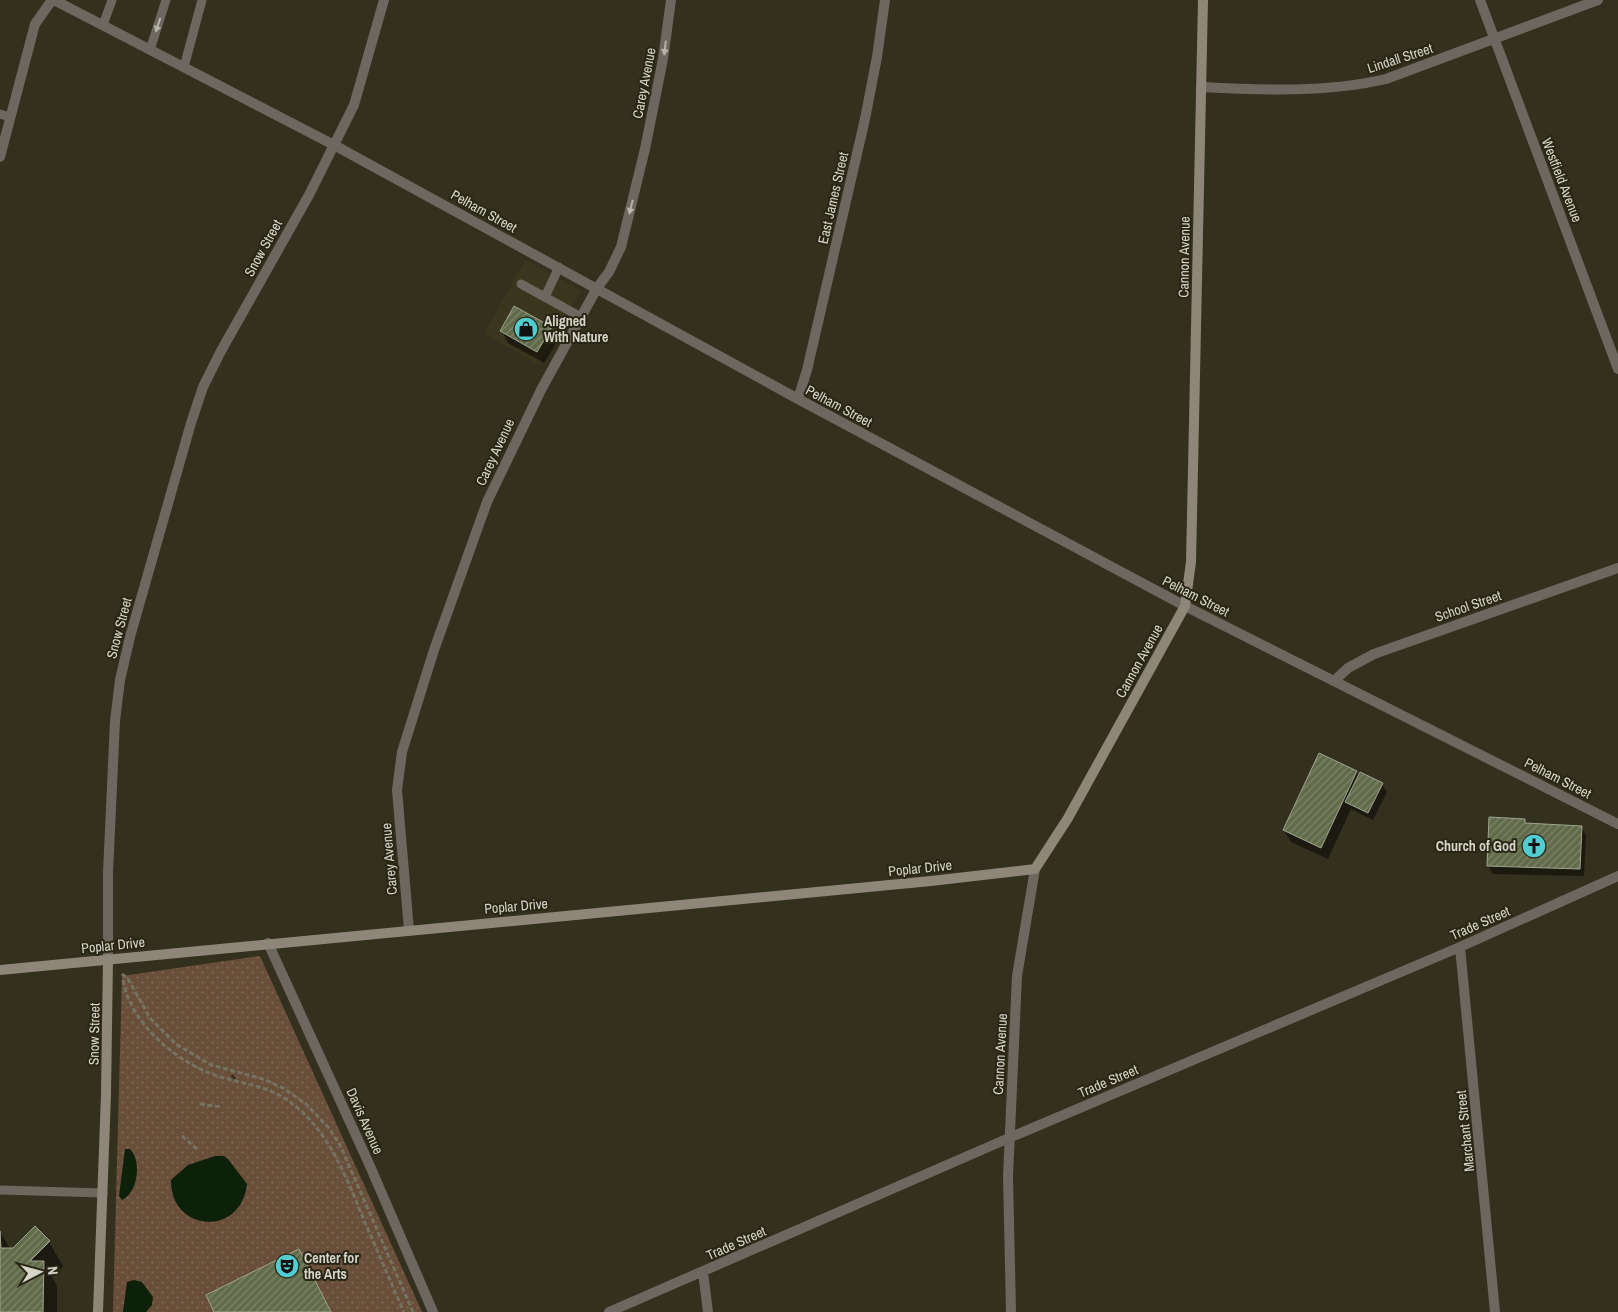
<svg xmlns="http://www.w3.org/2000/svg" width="1618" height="1312" viewBox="0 0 1618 1312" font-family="'Archivo Narrow',sans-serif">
	<defs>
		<pattern id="park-dots" width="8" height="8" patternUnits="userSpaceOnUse" patternTransform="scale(1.25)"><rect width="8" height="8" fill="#694f39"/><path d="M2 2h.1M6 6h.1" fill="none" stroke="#7e6754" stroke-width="1.8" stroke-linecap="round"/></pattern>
		<pattern id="building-hatch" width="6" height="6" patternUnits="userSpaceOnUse" patternTransform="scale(1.25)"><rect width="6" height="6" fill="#616a49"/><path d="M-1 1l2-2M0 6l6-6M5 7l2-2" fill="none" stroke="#7e856a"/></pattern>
	</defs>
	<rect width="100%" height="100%" fill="#33301e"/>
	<path fill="#3a361d" d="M 525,260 L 581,291 L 539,365 L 484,334 Z"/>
	<path fill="url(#park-dots)" d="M 260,956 L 422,1312 L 113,1312 L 122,976 Z"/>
	<path fill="#0d2009" d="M 125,1149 L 130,1149 C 142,1161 138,1193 122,1200 L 119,1196 Z
		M 215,1156 L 224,1156 L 228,1159 L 247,1184 C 241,1238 170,1232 171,1180 L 188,1165 Z
		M 134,1280 L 142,1282 L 153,1297 L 152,1305 L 146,1312 L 123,1312 L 127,1282 Z"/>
	<path fill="#0007" d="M 551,328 L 558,340 L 544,363 L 508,343 L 502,331 Z
		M 1356,772 L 1359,777 L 1382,784 L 1387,792 L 1373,820 L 1351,809 L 1328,859 L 1291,842 L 1284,830 Z
		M 1524,820 L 1527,824 L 1581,827 L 1586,835 L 1584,876 L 1493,874 L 1488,866 Z
		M 232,1074 L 236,1078 L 236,1081 L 231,1077 Z
		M 0,1232 L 11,1250 L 49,1242 L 63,1266 L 52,1277 L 57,1286 L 57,1312 L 0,1312 Z"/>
	<path fill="url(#building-hatch)" stroke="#9fa591" d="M 514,306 L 552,327 L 537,352 L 500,331 Z
		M 1319,753 L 1357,771 L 1321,848 L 1283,830 Z
		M 1360,772 L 1383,783 L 1368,813 L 1345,802 Z
		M 1489,817 L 1525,819 L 1525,823 L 1582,826 L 1580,869 L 1487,866 Z
		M 35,1226 L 50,1241 L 30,1261 L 44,1261 L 43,1312 L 0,1312 L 0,1231 L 1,1248 L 13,1248 Z
		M 299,1249 L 331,1312 L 214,1312 L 206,1295 Z"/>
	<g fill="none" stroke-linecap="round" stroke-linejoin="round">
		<path stroke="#747262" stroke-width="3" stroke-dasharray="5 2.5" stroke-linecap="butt" d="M 122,974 L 128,979 L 150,1018 L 176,1044 L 211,1065 L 263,1079 L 283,1088 L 306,1104 L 328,1127 L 340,1145 L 413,1312
			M 123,980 C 130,1021 170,1056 207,1072 C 230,1082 256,1083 279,1095 C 327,1122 346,1177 366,1225 C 379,1254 391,1283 404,1312
			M 200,1104 L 221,1107
			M 182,1136 L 198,1150"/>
		<path stroke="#6c675f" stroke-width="9" d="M 103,25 L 112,0
			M 150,50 L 166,0
			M 184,67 L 202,0
			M 0,114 L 10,117
			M 521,284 L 581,317
			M 545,297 L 559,267
			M 0,1190 L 103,1193"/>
		<path stroke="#6c675f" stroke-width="10" d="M 54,0 L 334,145 L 798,399 L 1185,606 L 1618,824
			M 1480,0 L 1618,369
			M 1201,87 C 1263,90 1326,93 1386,79 L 1598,0
			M 0,157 L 35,24 L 52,0
			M 798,399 L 807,370 L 865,119 L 877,57 L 885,0
			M 1334,681 L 1348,668 L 1374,654 L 1618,568
			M 409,930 L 397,790 L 402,752 L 434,650 L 487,502 L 541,390 L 597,288 L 609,272 L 621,247 L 645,149 L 663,59 L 671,0
			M 268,943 L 370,1166 L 433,1312
			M 1460,947 L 1495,1312
			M 108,959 L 108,873 L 115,721 L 120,680 L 130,637 L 191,423 L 203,387 L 221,351 L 309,195 L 354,105 L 384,0
			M 703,1272 L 708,1312
			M 609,1312 L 1009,1138 L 1460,947 L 1618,876
			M 1011,1312 L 1008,1176 L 1017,976 L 1035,869"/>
		<path stroke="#8d8679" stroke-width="10" d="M 0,970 L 931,881 L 1035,869 L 1068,818 L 1185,606 L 1191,562 L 1203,0
			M 98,1312 L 106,1094 L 108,959"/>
	</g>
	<defs><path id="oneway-solid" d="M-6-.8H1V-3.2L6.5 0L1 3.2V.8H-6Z" transform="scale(1.25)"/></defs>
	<g fill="#b6b4a9">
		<use href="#oneway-solid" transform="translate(158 25) rotate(108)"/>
		<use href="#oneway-solid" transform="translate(665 48) rotate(97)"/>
		<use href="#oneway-solid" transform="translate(631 207) rotate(104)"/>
	</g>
	<defs>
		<g id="shop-disc" transform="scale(1.25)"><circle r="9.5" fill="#51ccd1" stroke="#292615"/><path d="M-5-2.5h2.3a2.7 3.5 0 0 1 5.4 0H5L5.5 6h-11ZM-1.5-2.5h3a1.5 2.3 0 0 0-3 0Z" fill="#111"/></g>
		<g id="church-disc" transform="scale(1.25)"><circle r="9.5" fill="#51ccd1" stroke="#292615"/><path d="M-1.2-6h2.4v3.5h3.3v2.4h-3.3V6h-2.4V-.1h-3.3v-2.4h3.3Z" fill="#111"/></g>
		<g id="theatre-disc" transform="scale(1.25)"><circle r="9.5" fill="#51ccd1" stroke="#292615"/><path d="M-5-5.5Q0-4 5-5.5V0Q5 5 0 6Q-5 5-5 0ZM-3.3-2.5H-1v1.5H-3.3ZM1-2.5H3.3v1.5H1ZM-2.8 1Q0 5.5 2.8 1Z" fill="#111"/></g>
	</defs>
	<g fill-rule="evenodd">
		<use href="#shop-disc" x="526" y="329"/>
		<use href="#church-disc" x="1534" y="846"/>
		<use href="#theatre-disc" x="287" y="1266"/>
	</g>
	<g text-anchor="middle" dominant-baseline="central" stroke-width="4" stroke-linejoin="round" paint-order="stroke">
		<g font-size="14" fill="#d6d5c9" stroke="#292615">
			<text transform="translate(1400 58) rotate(-18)">Lindall Street</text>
			<text transform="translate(644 83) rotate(-79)">Carey Avenue</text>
			<text transform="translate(1562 180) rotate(69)">Westfield Avenue</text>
			<text transform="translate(833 198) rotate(-77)">East James Street</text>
			<text transform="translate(484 211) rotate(29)">Pelham Street</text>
			<text transform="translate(263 248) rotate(-61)">Snow Street</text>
			<text transform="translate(1184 257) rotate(-89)">Cannon Avenue</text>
			<text transform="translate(839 406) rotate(28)">Pelham Street</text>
			<text transform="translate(495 452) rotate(-65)">Carey Avenue</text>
			<text transform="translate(1196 596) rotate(27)">Pelham Street</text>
			<text transform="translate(1468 606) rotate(-19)">School Street</text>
			<text transform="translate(119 628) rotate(-75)">Snow Street</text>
			<text transform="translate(1139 661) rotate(-61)">Cannon Avenue</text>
			<text transform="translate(1558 778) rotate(27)">Pelham Street</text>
			<text transform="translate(389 859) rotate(-95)">Carey Avenue</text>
			<text transform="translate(920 868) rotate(-6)">Poplar Drive</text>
			<text transform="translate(516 906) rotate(-5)">Poplar Drive</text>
			<text transform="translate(1480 923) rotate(-24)">Trade Street</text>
			<text transform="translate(113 945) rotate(-6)">Poplar Drive</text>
			<text transform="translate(94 1034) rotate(-89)">Snow Street</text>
			<text transform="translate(1000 1054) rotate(-87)">Cannon Avenue</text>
			<text transform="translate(1108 1081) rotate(-23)">Trade Street</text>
			<text transform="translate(365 1121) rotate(66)">Davis Avenue</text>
			<text transform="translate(1465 1131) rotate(-96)">Marchant Street</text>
			<text transform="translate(736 1243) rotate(-24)">Trade Street</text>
		</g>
		<g font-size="14" font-weight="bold" fill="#d6d5c9" stroke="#292615" text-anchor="start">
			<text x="544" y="321">Aligned<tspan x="544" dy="16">With Nature</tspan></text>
			<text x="1516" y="846" text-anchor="end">Church of God</text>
			<text x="304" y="1258">Center for<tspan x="304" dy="16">the Arts</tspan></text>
		</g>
	</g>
	<g transform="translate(40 1272) rotate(84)" stroke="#292615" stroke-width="4" paint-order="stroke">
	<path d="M0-4L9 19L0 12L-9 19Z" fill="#d6d5c9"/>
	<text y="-8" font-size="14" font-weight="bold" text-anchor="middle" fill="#d6d5c9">N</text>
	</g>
</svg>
